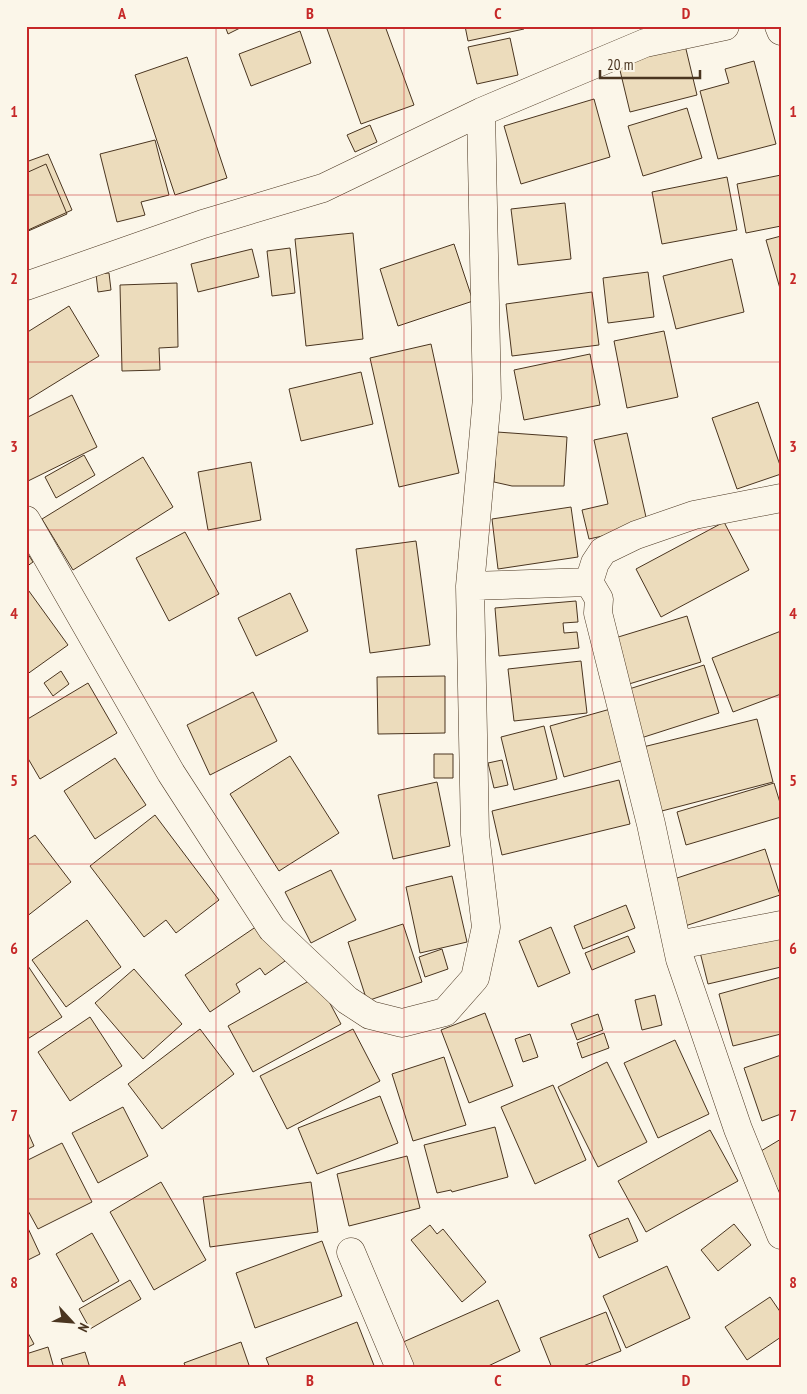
<svg xmlns="http://www.w3.org/2000/svg" width="807" height="1394" viewBox="0 0 807 1394" font-family="'PT Sans Narrow',sans-serif">
	<rect width="100%" height="100%" fill="#fbf6e9"/>
	<path fill="#ecdcbc" stroke="#4a3520" d="M 225,26 L 244,26 L 228,34 Z
		M 326,26 L 385,26 L 414,105 L 361,124 Z
		M 465,26 L 524,26 L 524,29 L 468,41 Z
		M 300,31 L 311,63 L 251,86 L 239,54 Z
		M 510,38 L 518,75 L 477,84 L 468,47 Z
		M 685,45 L 697,95 L 630,112 L 618,62 Z
		M 187,57 L 227,178 L 175,195 L 135,75 Z
		M 754,61 L 776,144 L 718,159 L 700,91 L 729,83 L 725,69 Z
		M 594,99 L 610,157 L 521,184 L 504,126 Z
		M 687,108 L 702,158 L 643,176 L 628,126 Z
		M 370,125 L 377,142 L 355,152 L 347,135 Z
		M 155,140 L 169,195 L 141,202 L 145,215 L 117,222 L 100,154 Z
		M 48,154 L 72,210 L 26,231 L 26,162 Z
		M 46,164 L 67,214 L 26,232 L 26,173 Z
		M 781,175 L 781,226 L 746,233 L 737,184 Z
		M 727,177 L 737,230 L 662,244 L 652,192 Z
		M 565,203 L 571,259 L 518,265 L 511,209 Z
		M 353,233 L 363,339 L 306,346 L 295,239 Z
		M 781,236 L 781,292 L 766,240 Z
		M 454,244 L 473,301 L 398,326 L 380,269 Z
		M 290,248 L 295,293 L 272,296 L 267,251 Z
		M 252,249 L 259,277 L 198,292 L 191,264 Z
		M 732,259 L 744,312 L 676,329 L 663,276 Z
		M 648,272 L 654,317 L 608,323 L 603,278 Z
		M 109,273 L 111,290 L 98,292 L 96,274 Z
		M 177,283 L 178,347 L 159,348 L 160,370 L 122,371 L 120,285 Z
		M 592,292 L 599,345 L 512,356 L 506,304 Z
		M 69,306 L 99,356 L 26,401 L 26,333 Z
		M 664,331 L 678,397 L 627,408 L 614,341 Z
		M 431,344 L 459,473 L 399,487 L 370,358 Z
		M 590,354 L 600,405 L 524,420 L 514,370 Z
		M 361,372 L 373,424 L 301,441 L 289,389 Z
		M 72,395 L 97,447 L 26,482 L 26,418 Z
		M 758,402 L 781,468 L 781,474 L 737,489 L 712,418 Z
		M 497,432 L 567,437 L 564,486 L 512,486 L 494,482 Z
		M 627,433 L 648,526 L 589,539 L 582,510 L 608,504 L 594,440 Z
		M 84,455 L 95,475 L 56,498 L 45,477 Z
		M 143,457 L 173,507 L 73,570 L 42,519 Z
		M 251,462 L 261,520 L 208,530 L 198,472 Z
		M 571,507 L 578,557 L 498,569 L 492,519 Z
		M 724,522 L 749,570 L 661,617 L 636,569 Z
		M 185,532 L 219,594 L 169,621 L 136,558 Z
		M 416,541 L 430,645 L 370,653 L 356,549 Z
		M 26,551 L 33,562 L 26,567 Z
		M 26,587 L 68,645 L 26,675 Z
		M 290,593 L 308,631 L 256,656 L 238,618 Z
		M 576,601 L 578,622 L 563,623 L 564,633 L 577,632 L 579,648 L 499,656 L 495,608 Z
		M 687,616 L 701,662 L 629,684 L 615,638 Z
		M 781,631 L 781,694 L 733,712 L 712,658 Z
		M 581,661 L 587,713 L 514,721 L 508,669 Z
		M 704,665 L 719,713 L 641,738 L 626,690 Z
		M 61,671 L 69,684 L 53,696 L 44,683 Z
		M 445,676 L 445,733 L 378,734 L 377,677 Z
		M 88,683 L 117,733 L 40,779 L 26,755 L 26,720 Z
		M 253,692 L 277,741 L 210,775 L 187,725 Z
		M 614,708 L 628,759 L 564,777 L 550,726 Z
		M 757,719 L 773,782 L 658,812 L 643,747 Z
		M 544,726 L 557,779 L 514,790 L 501,737 Z
		M 434,754 L 453,754 L 453,778 L 434,778 Z
		M 290,756 L 339,833 L 279,871 L 230,794 Z
		M 115,758 L 146,805 L 95,839 L 64,791 Z
		M 502,760 L 508,785 L 494,788 L 488,763 Z
		M 619,780 L 630,824 L 502,855 L 492,811 Z
		M 437,782 L 450,846 L 393,859 L 378,795 Z
		M 774,783 L 781,806 L 781,817 L 686,845 L 677,812 Z
		M 155,815 L 219,900 L 176,933 L 166,920 L 144,937 L 90,866 Z
		M 35,835 L 71,882 L 26,917 L 26,841 Z
		M 765,849 L 780,895 L 685,926 L 671,880 Z
		M 331,870 L 356,920 L 311,943 L 285,892 Z
		M 452,876 L 467,942 L 420,953 L 406,887 Z
		M 626,905 L 635,928 L 583,949 L 574,926 Z
		M 87,920 L 121,967 L 66,1007 L 32,960 Z
		M 260,924 L 285,961 L 265,975 L 260,968 L 236,984 L 240,992 L 210,1012 L 185,975 Z
		M 403,924 L 422,982 L 367,1001 L 348,942 Z
		M 551,927 L 570,973 L 538,987 L 519,941 Z
		M 781,928 L 781,967 L 708,984 L 699,948 Z
		M 628,936 L 635,952 L 592,970 L 585,953 Z
		M 442,949 L 448,969 L 425,977 L 419,957 Z
		M 26,963 L 62,1017 L 26,1040 Z
		M 134,969 L 182,1024 L 143,1059 L 95,1003 Z
		M 316,977 L 341,1024 L 253,1072 L 228,1026 Z
		M 781,977 L 781,1034 L 733,1046 L 719,994 Z
		M 655,995 L 662,1025 L 642,1030 L 635,1000 Z
		M 485,1013 L 513,1086 L 469,1103 L 441,1030 Z
		M 598,1014 L 603,1030 L 577,1040 L 571,1024 Z
		M 90,1017 L 122,1066 L 70,1101 L 38,1052 Z
		M 200,1029 L 234,1074 L 162,1129 L 128,1084 Z
		M 353,1029 L 380,1081 L 287,1129 L 260,1076 Z
		M 604,1033 L 609,1048 L 582,1058 L 577,1043 Z
		M 530,1034 L 538,1057 L 523,1062 L 515,1039 Z
		M 675,1040 L 709,1114 L 658,1138 L 624,1063 Z
		M 781,1055 L 781,1114 L 762,1121 L 744,1068 Z
		M 444,1057 L 466,1125 L 413,1141 L 392,1074 Z
		M 607,1062 L 647,1142 L 598,1167 L 558,1087 Z
		M 553,1085 L 586,1160 L 535,1184 L 501,1107 Z
		M 380,1096 L 398,1143 L 317,1174 L 298,1128 Z
		M 123,1107 L 148,1156 L 98,1183 L 72,1133 Z
		M 495,1127 L 508,1177 L 452,1192 L 451,1190 L 437,1193 L 424,1145 Z
		M 26,1128 L 34,1146 L 26,1150 Z
		M 710,1130 L 738,1181 L 646,1232 L 618,1181 Z
		M 781,1139 L 781,1195 L 756,1154 Z
		M 62,1143 L 92,1202 L 38,1229 L 26,1207 L 26,1161 Z
		M 407,1156 L 420,1208 L 349,1226 L 337,1174 Z
		M 161,1182 L 206,1260 L 154,1290 L 110,1212 Z
		M 311,1182 L 318,1232 L 210,1247 L 203,1197 Z
		M 628,1218 L 638,1241 L 599,1258 L 589,1235 Z
		M 26,1224 L 40,1254 L 26,1261 Z
		M 734,1224 L 751,1245 L 718,1271 L 701,1250 Z
		M 430,1225 L 437,1234 L 443,1229 L 486,1282 L 462,1302 L 411,1240 Z
		M 92,1233 L 119,1281 L 83,1302 L 56,1254 Z
		M 322,1241 L 342,1296 L 255,1328 L 236,1273 Z
		M 667,1266 L 690,1318 L 626,1348 L 603,1296 Z
		M 130,1280 L 141,1299 L 90,1329 L 79,1309 Z
		M 770,1297 L 781,1313 L 781,1337 L 747,1360 L 725,1327 Z
		M 498,1300 L 520,1351 L 484,1368 L 412,1368 L 401,1343 Z
		M 606,1312 L 621,1351 L 578,1368 L 552,1368 L 540,1338 Z
		M 357,1322 L 375,1368 L 270,1368 L 266,1358 Z
		M 26,1329 L 34,1344 L 26,1348 Z
		M 241,1342 L 250,1368 L 186,1368 L 184,1363 Z
		M 48,1347 L 54,1368 L 26,1368 L 26,1354 Z
		M 85,1352 L 90,1368 L 64,1368 L 61,1359 Z"/>
	<g fill="none" stroke-linecap="round" stroke-linejoin="round">
		<g stroke="#4a3520" stroke-width="29">
			<path id="street" d="M 779,26 L 781,31
				M 26,286 L 203,224 L 323,188 L 481,112 L 645,43 L 725,26
				M 781,498 L 694,515 L 636,535 L 603,551 L 595,563 L 589,582 L 599,599 L 598,613 L 651,824 L 680,959 L 738,1129 L 781,1235
				M 26,520 L 171,773 L 272,929 L 347,1000 L 370,1015 L 402,1023 L 445,1012 L 475,978 L 486,927 L 475,834 L 470,586 L 487,398 L 481,112
				M 470,586 L 589,582
				M 678,945 L 781,925
				M 351,1252 L 400,1368"/>
		</g>
		<use href="#street" stroke="#fbf6e9" stroke-width="28"/>
	</g>
	<path fill="none" stroke="#c62828" stroke-width="1" stroke-opacity="0.55" d="M 216,26 L 216,1368M 404,26 L 404,1368M 592,26 L 592,1368M 26,195 L 781,195M 26,362 L 781,362M 26,530 L 781,530M 26,697 L 781,697M 26,864 L 781,864M 26,1032 L 781,1032M 26,1199 L 781,1199"/>
	<rect width="807" height="1394" fill="none" stroke="#fbf6e9" stroke-width="55"/>
	<g transform="translate(72 1322) rotate(116)" stroke="#fbf6e9" stroke-width="4" paint-order="stroke">
	<path d="M0-4L9 19L0 12L-9 19Z" fill="#4a3520"/>
	<text y="-8" font-size="14" font-weight="bold" text-anchor="middle" fill="#4a3520">N</text>
	</g>
	<path d="M600 70v8h100v-8" fill="none" stroke="#4a3520" stroke-width="2.5"/>
	<text x="607" y="70" font-size="15" fill="#4a3520" stroke="#fbf6e9" stroke-width="4" paint-order="stroke">20 m</text>
	<rect x="28" y="28" width="752" height="1338" fill="none" stroke="#c62828" stroke-width="2"/>
	<g font-size="16" text-anchor="middle" font-weight="bold" fill="#c62828">
		<text x="122" y="19">A</text>
		<text x="310" y="19">B</text>
		<text x="498" y="19">C</text>
		<text x="686" y="19">D</text>
		<text x="14" y="117">1</text>
		<text x="793" y="117">1</text>
		<text x="14" y="284">2</text>
		<text x="793" y="284">2</text>
		<text x="14" y="452">3</text>
		<text x="793" y="452">3</text>
		<text x="14" y="619">4</text>
		<text x="793" y="619">4</text>
		<text x="14" y="786">5</text>
		<text x="793" y="786">5</text>
		<text x="14" y="954">6</text>
		<text x="793" y="954">6</text>
		<text x="14" y="1121">7</text>
		<text x="793" y="1121">7</text>
		<text x="14" y="1288">8</text>
		<text x="793" y="1288">8</text>
		<text x="122" y="1386">A</text>
		<text x="310" y="1386">B</text>
		<text x="498" y="1386">C</text>
		<text x="686" y="1386">D</text>
	</g>
</svg>
